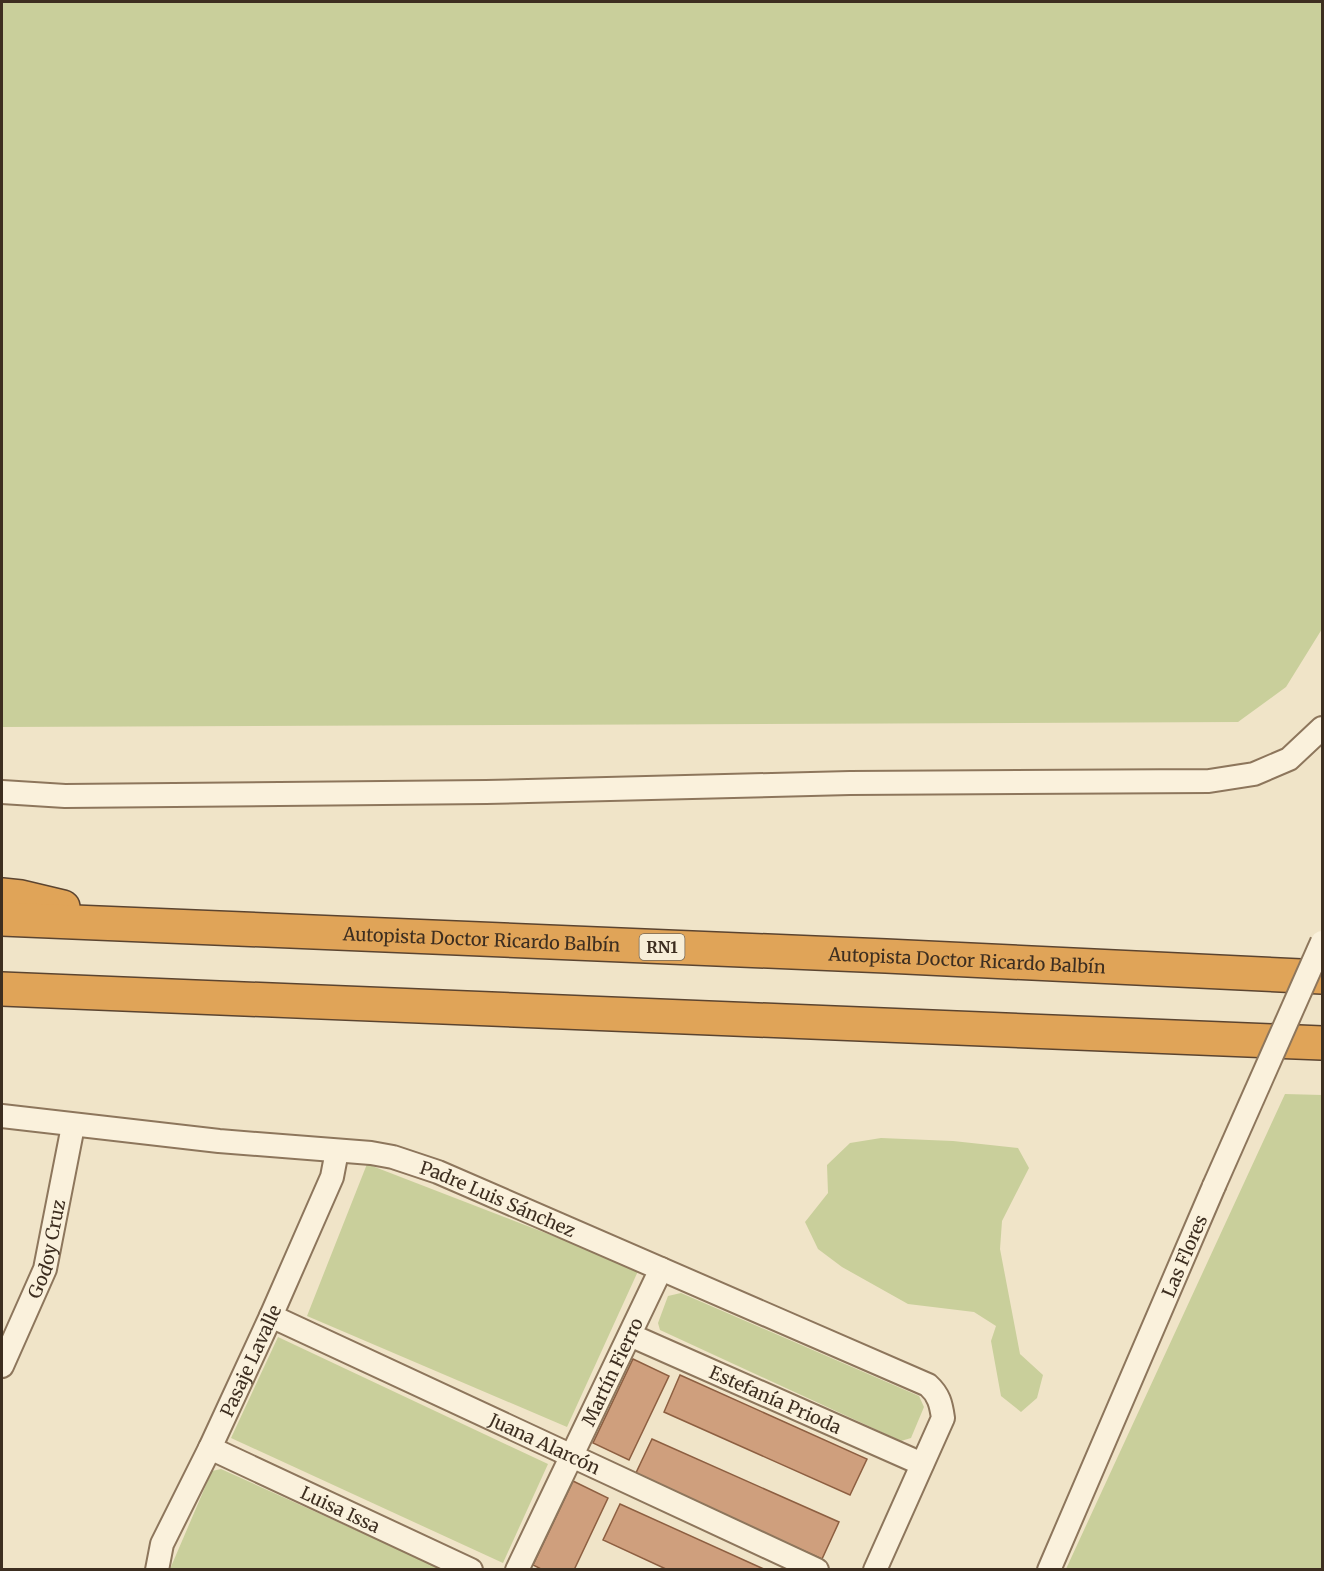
<svg xmlns="http://www.w3.org/2000/svg" width="1324" height="1571" viewBox="0 0 1324 1571" font-family="Merriweather,serif">
	<rect width="100%" height="100%" fill="#f0e4c8"/>
	<path fill="#c9cf9b" d="M 2,2 L 1322,2 L 1322,629 L 1286,687 L 1238,722 L 2,727 Z
		M 1285,1094 L 1322,1095 L 1322,1569 L 1066,1569 Z
		M 881,1138 L 953,1141 L 1018,1148 L 1029,1168 L 1002,1221 L 1000,1249 L 1020,1354 L 1043,1375 L 1037,1398 L 1021,1412 L 1001,1396 L 991,1341 L 996,1326 L 974,1312 L 908,1304 L 842,1267 L 818,1249 L 805,1222 L 828,1193 L 827,1165 L 850,1143 Z
		M 367,1164 L 639,1269 L 567,1427 L 307,1316 Z
		M 681,1293 L 919,1396 L 924,1407 L 911,1438 L 901,1441 L 660,1330 L 658,1323 L 668,1296 Z
		M 278,1337 L 548,1464 L 503,1563 L 231,1438 Z
		M 221,1469 L 442,1569 L 170,1569 L 212,1471 Z"/>
	<path fill="#cf9f7d" stroke="#8d5f41" stroke-width="1.5" d="M 633,1359 L 669,1376 L 629,1460 L 593,1443 Z
		M 680,1375 L 867,1459 L 850,1495 L 664,1412 Z
		M 652,1439 L 839,1522 L 822,1559 L 635,1475 Z
		M 573,1481 L 608,1498 L 574,1570 L 543,1570 L 533,1565 Z
		M 620,1504 L 766,1570 L 668,1570 L 603,1540 Z"/>
	<g fill="none" stroke-linecap="round" stroke-linejoin="round">
		<g stroke="#8d765c" stroke-width="26">
			<g id="street">
				<path d="M 2,792 L 65,796 L 486,792 L 850,783 L 1209,781 L 1254,774 L 1289,759 L 1322,728"/>
				<path id="s1" d="M 2,1116 L 219,1141 L 371,1153 L 393,1157 L 438,1172 L 928,1385 C 939,1395 941,1404 943,1418 L 875,1570"/>
				<path id="s2" d="M 271,1316 L 817,1570"/>
				<path id="s3" d="M 630,1335 L 922,1464"/>
				<path id="s4" d="M 2,1366 L 45,1269 L 73,1126"/>
				<path id="s5" d="M 210,1448 L 471,1570"/>
				<path id="s6" d="M 157,1570 L 162,1544 L 210,1448 L 271,1316 L 332,1177 L 337,1151"/>
				<path id="s7" d="M 517,1570 L 661,1269"/>
				<path id="s8" d="M 1049,1570 L 1214,1186"/>
			</g>
		</g>
		<g stroke="#5b4430" stroke-width="36">
			<g id="highway">
				<path d="M 2,895 L 21,897 L 63,907"/>
				<path id="s9" d="M 2,919 L 886,956 L 1322,977"/>
				<path d="M 2,989 L 1322,1043"/>
			</g>
		</g>
		<use href="#street" stroke="#faf1dc" stroke-width="22"/>
		<use href="#highway" stroke="#e0a458" stroke-width="33"/>
		<g stroke="#8d765c" stroke-width="26" stroke-linecap="butt">
			<path id="street-bridge" d="M 1214,1186 L 1322,942"/>
		</g>
		<use href="#street-bridge" stroke="#faf1dc" stroke-width="22"/>
	</g>
	<g text-anchor="middle" dominant-baseline="central" stroke-width="5" stroke-linejoin="round" paint-order="stroke">
		<rect fill="#f7eed8" stroke="#756857" stroke-width="1.5" x="639.5" y="934" width="45" height="26" rx="4.5"/>
		<g font-size="16" font-weight="bold" fill="#3d2e20">
			<text x="662" y="947">RN1</text>
		</g>
		<g font-size="18" fill="#3d2e20" stroke="#f7eed8">
			<text stroke="none"><textPath href="#s9" startOffset="480">Autopista Doctor Ricardo Balbín</textPath></text>
			<text stroke="none"><textPath href="#s9" startOffset="966">Autopista Doctor Ricardo Balbín</textPath></text>
			<text stroke="none"><textPath href="#s1" startOffset="506">Padre Luis Sánchez</textPath></text>
			<text stroke="none"><textPath href="#s4" startOffset="126">Godoy Cruz</textPath></text>
			<text stroke="none"><textPath href="#s8" startOffset="342">Las Flores</textPath></text>
			<text stroke="none"><textPath href="#s6" startOffset="230">Pasaje Lavalle</textPath></text>
			<text stroke="none"><textPath href="#s7" startOffset="220">Martín Fierro</textPath></text>
			<text stroke="none"><textPath href="#s3" startOffset="159">Estefanía Prioda</textPath></text>
			<text stroke="none"><textPath href="#s2" startOffset="302">Juana Alarcón</textPath></text>
			<text stroke="none"><textPath href="#s5" startOffset="144">Luisa Issa</textPath></text>
		</g>
	</g>
	<rect width="1324" height="1571" fill="none" stroke="#3d2e20" stroke-width="6"/>
</svg>
